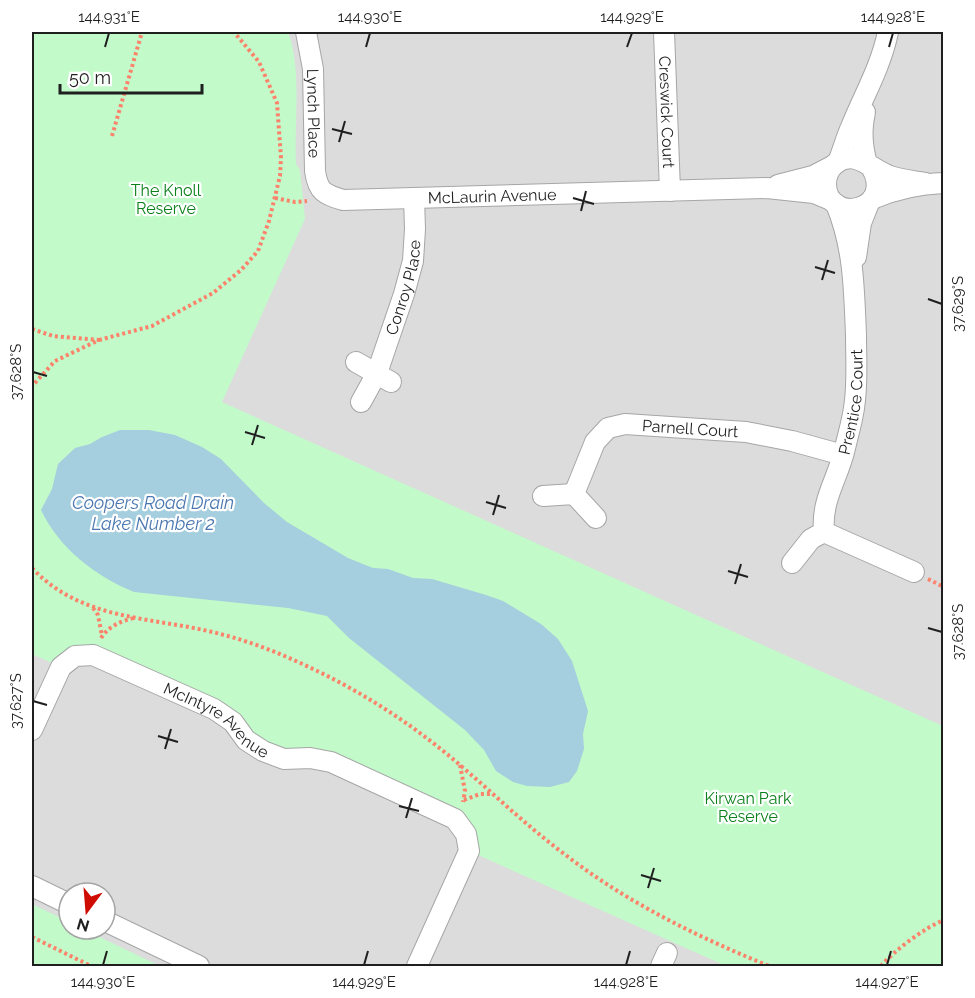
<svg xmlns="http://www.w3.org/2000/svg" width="975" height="998" viewBox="0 0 975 998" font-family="Raleway,sans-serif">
	<rect width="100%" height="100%" fill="#f0ede5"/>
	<path fill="#dddcdc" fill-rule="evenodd" d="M 32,32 L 943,32 L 943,966 L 32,966 ZM 69,893 L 105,893 L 105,929 L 69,929 Z"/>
	<path fill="#c2faca" d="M 32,32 L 288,32 C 302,68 294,124 296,164 L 300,170 L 305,219 L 222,402 L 943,726 L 943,966 L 726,966 L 469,851 L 466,834 L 331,762 L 284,759 L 233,722 L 93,655 L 61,667 L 32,654 Z
		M 32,904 L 69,922 L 69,929 L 83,929 L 160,966 L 32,966 Z"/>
	<path fill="#a5cede" d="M 120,430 L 149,430 L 175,435 L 202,447 L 221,459 L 264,503 L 287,522 L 348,558 L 373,568 L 388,569 L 413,578 L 432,579 L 486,595 L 503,601 L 541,624 L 558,639 L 572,661 L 588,711 L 583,734 L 584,749 L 577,771 L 569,782 L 550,787 L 527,786 L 513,782 L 496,771 L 484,750 L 465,730 L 349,638 L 327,616 L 288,608 L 134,592 C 95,576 59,548 41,510 L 52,489 L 58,464 L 75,448 L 90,444 L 102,437 Z"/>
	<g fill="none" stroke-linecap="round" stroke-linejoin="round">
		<g stroke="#a6a6a6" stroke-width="22">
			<g id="minor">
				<path id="s1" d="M 306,32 L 313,69 L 315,171 C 318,192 324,194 343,200 L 767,188 L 814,193 L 831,200"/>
				<path id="s2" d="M 664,32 L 670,191"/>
				<path d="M 865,112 C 861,131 862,145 867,164"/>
				<path d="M 838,162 C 843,150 846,138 851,127 C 864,95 881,66 888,32"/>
				<path d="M 871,167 C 897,211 827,226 826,184 C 826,177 829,169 835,164 C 855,148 872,170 890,176 C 901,180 914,181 926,183"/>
				<path d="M 778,185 L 813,176 L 834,165"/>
				<path d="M 872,199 C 895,189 918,184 944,183"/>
				<path d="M 856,257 L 861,223 L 869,203"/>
				<path d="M 356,362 L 391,382"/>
				<path id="s3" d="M 361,402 L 377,373 L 404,294 L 413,261 L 415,229 L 414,198"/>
				<path id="s4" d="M 574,494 L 595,442 L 608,428 L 625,424 L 746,432 L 792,441 L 843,455"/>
				<path d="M 543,496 L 574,494 L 596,518"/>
				<path id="s5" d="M 824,532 C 821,499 838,479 845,448 C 848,435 852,422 854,408 C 858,384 856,359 856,335 C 854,289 854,248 836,204"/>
				<path d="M 792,563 L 811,539 L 824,532 L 914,572"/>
				<path id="s6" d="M 32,730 L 61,667 L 75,656 L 93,655 L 214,709 L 233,722 L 246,740 L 263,751 L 284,759 L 310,758 L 331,762 L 455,819 L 466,834 L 469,851 L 417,966"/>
				<path d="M 32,886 L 69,904"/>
				<path d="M 105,921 L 199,966"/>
				<path d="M 661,966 L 667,953"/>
			</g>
		</g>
		<path stroke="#fc836b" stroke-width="4" stroke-dasharray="3 3" stroke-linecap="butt" d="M 112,136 L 142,32
			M 275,198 L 295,202 L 307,201
			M 32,329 L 53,336 L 99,340 L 55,361 L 32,386
			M 99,340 L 152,326 L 213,293 L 241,270 L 258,251 L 269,221 L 280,176 L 281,158 L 277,103 L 259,62 L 234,32
			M 32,568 C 84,623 156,616 224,635 C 255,643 284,655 313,669 C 366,694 416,727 460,765 C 496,796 529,828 567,856 C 628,903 698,937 769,966
			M 928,579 L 944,587
			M 93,608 L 98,615 L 102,636
			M 101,638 C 109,626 121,621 134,618
			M 460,765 L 465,791 L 463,802
			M 464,800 L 480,794 L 491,794
			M 32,937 L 91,966
			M 881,966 C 895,950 924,928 944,920"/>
		<use href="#minor" stroke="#fff" stroke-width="20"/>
	</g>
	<path fill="none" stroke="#1f1f1f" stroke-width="2" d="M 105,47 L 109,33M 366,47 L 370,33M 627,47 L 632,33M 889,47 L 893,33M 332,129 L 352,134M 339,142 L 345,121M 573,198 L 594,204M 581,211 L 586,191M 815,267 L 835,273M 822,280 L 828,260M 928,299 L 942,304M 33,372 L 47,376M 245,432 L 265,438M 252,445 L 258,425M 486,502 L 506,508M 493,515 L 499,495M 728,571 L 748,577M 735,584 L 741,564M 928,628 L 942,632M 33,701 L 47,705M 158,736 L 178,742M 165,749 L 171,729M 399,806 L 419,811M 406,818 L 412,798M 641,875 L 661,881M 648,888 L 654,868M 103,965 L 107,951M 364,965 L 368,951M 626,965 L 630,951M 887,965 L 891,951"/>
	<g text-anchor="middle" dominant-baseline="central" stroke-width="4.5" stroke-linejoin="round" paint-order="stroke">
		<g font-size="16" fill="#1f1f1f" stroke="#fff">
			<text stroke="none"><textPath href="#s2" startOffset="80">Creswick Court</textPath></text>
			<text stroke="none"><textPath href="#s1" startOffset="82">Lynch Place</textPath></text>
			<text stroke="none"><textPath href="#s1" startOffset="333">McLaurin Avenue</textPath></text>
			<text stroke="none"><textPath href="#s3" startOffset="123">Conroy Place</textPath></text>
			<text stroke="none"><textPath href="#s5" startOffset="134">Prentice Court</textPath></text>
			<text stroke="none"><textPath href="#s4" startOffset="158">Parnell Court</textPath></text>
			<text stroke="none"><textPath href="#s6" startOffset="246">McIntyre Avenue</textPath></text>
		</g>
		<g font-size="16" fill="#0a811b" stroke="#fff">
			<text x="166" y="190">The Knoll<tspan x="166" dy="18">Reserve</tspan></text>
			<text x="748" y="798">Kirwan Park<tspan x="748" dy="18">Reserve</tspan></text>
		</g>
		<g font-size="18" font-style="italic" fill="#4a77b1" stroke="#fff">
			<text x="153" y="502">Coopers Road Drain<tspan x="153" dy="21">Lake Number 2</tspan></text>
		</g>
	</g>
	<rect width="975" height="998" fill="none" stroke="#ffffff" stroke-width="66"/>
	<g transform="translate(87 911) rotate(196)"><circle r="28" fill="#ffffff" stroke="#a5a5a5" stroke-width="1.5"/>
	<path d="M0-4.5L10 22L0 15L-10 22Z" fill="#cf0c00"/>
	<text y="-9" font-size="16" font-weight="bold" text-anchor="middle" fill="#1f1f1f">N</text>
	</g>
	<path d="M60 84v9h142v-9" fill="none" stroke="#1f1f1f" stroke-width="3"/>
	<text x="69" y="84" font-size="18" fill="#1f1f1f" stroke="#ffffff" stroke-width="4.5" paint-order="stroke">50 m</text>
	<rect x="33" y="33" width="909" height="932" fill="none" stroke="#1f1f1f" stroke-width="2"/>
	<g font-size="15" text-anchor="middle" fill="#1f1f1f">
		<text x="109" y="22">144.931°E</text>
		<text x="370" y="22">144.930°E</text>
		<text x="632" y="22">144.929°E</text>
		<text x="893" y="22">144.928°E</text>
		<text transform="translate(958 304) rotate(-90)" y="5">37.629°S</text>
		<text transform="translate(16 372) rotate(-90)" y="5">37.628°S</text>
		<text transform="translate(958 632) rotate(-90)" y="5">37.628°S</text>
		<text transform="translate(16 701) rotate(-90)" y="5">37.627°S</text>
		<text x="103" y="987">144.930°E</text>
		<text x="364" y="987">144.929°E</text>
		<text x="626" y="987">144.928°E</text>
		<text x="887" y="987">144.927°E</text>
	</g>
</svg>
